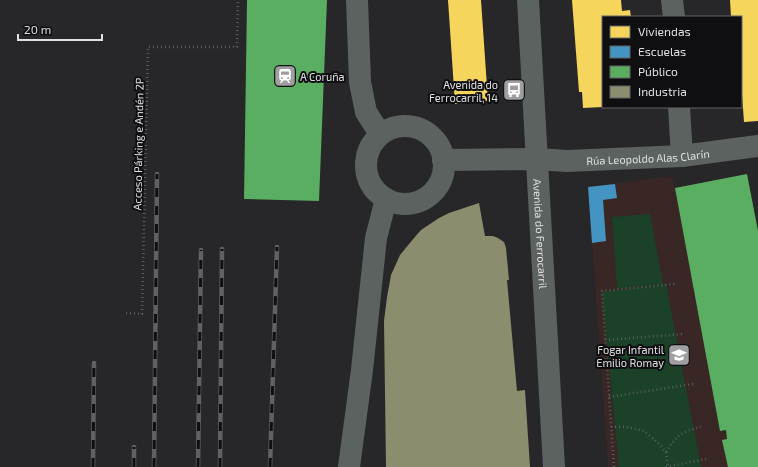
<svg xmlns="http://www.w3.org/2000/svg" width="758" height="467" viewBox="0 0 758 467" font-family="'Exo 2',sans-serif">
	<rect width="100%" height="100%" fill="#272628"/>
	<path fill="#382725" d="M 747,174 L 758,231 L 758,467 L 608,467 L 588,187 L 672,176 L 675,188 Z"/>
	<path fill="#1b4228" d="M 650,214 L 663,284 L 617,289 L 612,217 Z
		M 666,284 L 701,467 L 619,467 L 602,292 Z"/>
	<path fill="#f6d55c" d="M 448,0 L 481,0 L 488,101 L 455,104 Z
		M 572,0 L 621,0 L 622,11 L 630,10 L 631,17 L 603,17 L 603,107 L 583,108 L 582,92 L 579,92 Z
		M 730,0 L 758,0 L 758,121 L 744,122 L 741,80 L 741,17 L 731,17 Z"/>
	<path fill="#4393c3" d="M 615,184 L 617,198 L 603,200 L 606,241 L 592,243 L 588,187 Z"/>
	<path fill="#5aae61" d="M 247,0 L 327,0 L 319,201 L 244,199 Z
		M 747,174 L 758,231 L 758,467 L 728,467 L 722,440 L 727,439 L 726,430 L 720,431 L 675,188 Z"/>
	<path fill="#8c8c6e" d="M 479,203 L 485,236 L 493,236 L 498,238 L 504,242 L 506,248 L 509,280 L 507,280 L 517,391 L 525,390 L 530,467 L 386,467 L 384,321 L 387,297 L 391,275 L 400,255 L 414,238 L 421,230 L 439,218 L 449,213 Z"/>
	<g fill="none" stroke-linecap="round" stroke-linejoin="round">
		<path stroke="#585d5d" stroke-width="2.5" stroke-dasharray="1 3" stroke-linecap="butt" d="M 126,313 L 142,314 L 148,47 L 237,47 L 238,0
			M 605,340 L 684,334
			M 609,397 L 693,384
			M 611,427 L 627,427 L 644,431 L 657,442 L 666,452 L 668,467
			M 666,452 C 677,435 681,432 701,427
			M 614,467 L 602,291 L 675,284
			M 666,467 L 706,459"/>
		<g stroke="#5b6260" stroke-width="22">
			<path d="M 357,0 L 360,82 L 366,112 L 380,134"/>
			<path id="s1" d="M 528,0 L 554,467"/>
			<path d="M 672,0 L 674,17"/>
			<path d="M 679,107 L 682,156"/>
			<circle cx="405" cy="165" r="39"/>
			<path id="s2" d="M 443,160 L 537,159 L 567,161 L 682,156 L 758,146"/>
			<path d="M 349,467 L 362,370 L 376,238 L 386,199"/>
		</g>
		<g stroke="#5f6263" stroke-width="4.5">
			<path id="rail" d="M 93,467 L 94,363
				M 134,467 L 134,447
				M 154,467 L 157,174
				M 198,467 L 201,250
				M 220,467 L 222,249
				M 270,467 L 277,247"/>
		</g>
		<use href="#rail" stroke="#0f0e10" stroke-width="3" stroke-dasharray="9" stroke-linecap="butt"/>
	</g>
	<defs>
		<g id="station-square" transform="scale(1.15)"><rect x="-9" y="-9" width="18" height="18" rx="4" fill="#9f9ea1" stroke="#0f0e10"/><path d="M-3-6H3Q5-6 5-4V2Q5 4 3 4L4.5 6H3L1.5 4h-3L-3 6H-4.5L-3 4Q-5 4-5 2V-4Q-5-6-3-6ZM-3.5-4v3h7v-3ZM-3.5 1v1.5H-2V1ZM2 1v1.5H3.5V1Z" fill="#fff"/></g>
		<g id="bus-square" transform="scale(1.15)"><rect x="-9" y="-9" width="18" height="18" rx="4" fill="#9f9ea1" stroke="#0f0e10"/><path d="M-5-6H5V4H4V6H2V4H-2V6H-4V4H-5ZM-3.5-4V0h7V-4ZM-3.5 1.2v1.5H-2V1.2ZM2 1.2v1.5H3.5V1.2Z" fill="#fff"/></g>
		<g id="school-square" transform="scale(1.15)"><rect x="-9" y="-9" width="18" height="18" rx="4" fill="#9f9ea1" stroke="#0f0e10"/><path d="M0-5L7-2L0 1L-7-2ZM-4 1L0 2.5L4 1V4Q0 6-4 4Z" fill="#fff"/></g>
	</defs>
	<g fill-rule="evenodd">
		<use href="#station-square" x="285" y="76"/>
		<use href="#bus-square" x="514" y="90"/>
		<use href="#school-square" x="679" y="355"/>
	</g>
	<g text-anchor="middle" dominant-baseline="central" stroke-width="4" stroke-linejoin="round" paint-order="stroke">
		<g font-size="11" fill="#e0dfe2" stroke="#0f0e10" text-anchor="end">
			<text x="300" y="76" text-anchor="start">A Coruña</text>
			<text x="498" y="84">Avenida do<tspan x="498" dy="13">Ferrocarril, 14</tspan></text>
			<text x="664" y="349">Fogar Infantil<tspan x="664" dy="13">Emilio Romay</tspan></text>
		</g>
		<g font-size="11" fill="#e0dfe2" stroke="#0f0e10">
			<text transform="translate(138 144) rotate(-89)">Acceso Párking e Andén 2P</text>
			<text stroke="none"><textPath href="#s2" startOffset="205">Rúa Leopoldo Alas Clarín</textPath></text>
			<text stroke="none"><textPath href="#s1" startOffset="234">Avenida do Ferrocarril</textPath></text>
		</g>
	</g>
	<rect x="602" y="16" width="140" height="92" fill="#0f0e10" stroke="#636264"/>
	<rect x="610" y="26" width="20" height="12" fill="#f6d55c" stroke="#636264"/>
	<text x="638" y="36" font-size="12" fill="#e0dfe2">Viviendas</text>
	<rect x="610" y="46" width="20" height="12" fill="#4393c3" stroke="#636264"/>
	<text x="638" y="56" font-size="12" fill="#e0dfe2">Escuelas</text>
	<rect x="610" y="66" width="20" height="12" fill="#5aae61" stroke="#636264"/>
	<text x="638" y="76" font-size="12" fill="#e0dfe2">Público</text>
	<rect x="610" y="86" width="20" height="12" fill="#8c8c6e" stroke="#636264"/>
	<text x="638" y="96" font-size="12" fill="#e0dfe2">Industria</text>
	<path d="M18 34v6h84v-6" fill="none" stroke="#e0dfe2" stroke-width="2"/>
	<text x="24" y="34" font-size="12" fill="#e0dfe2" stroke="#0f0e10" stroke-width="3" paint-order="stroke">20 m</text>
</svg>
